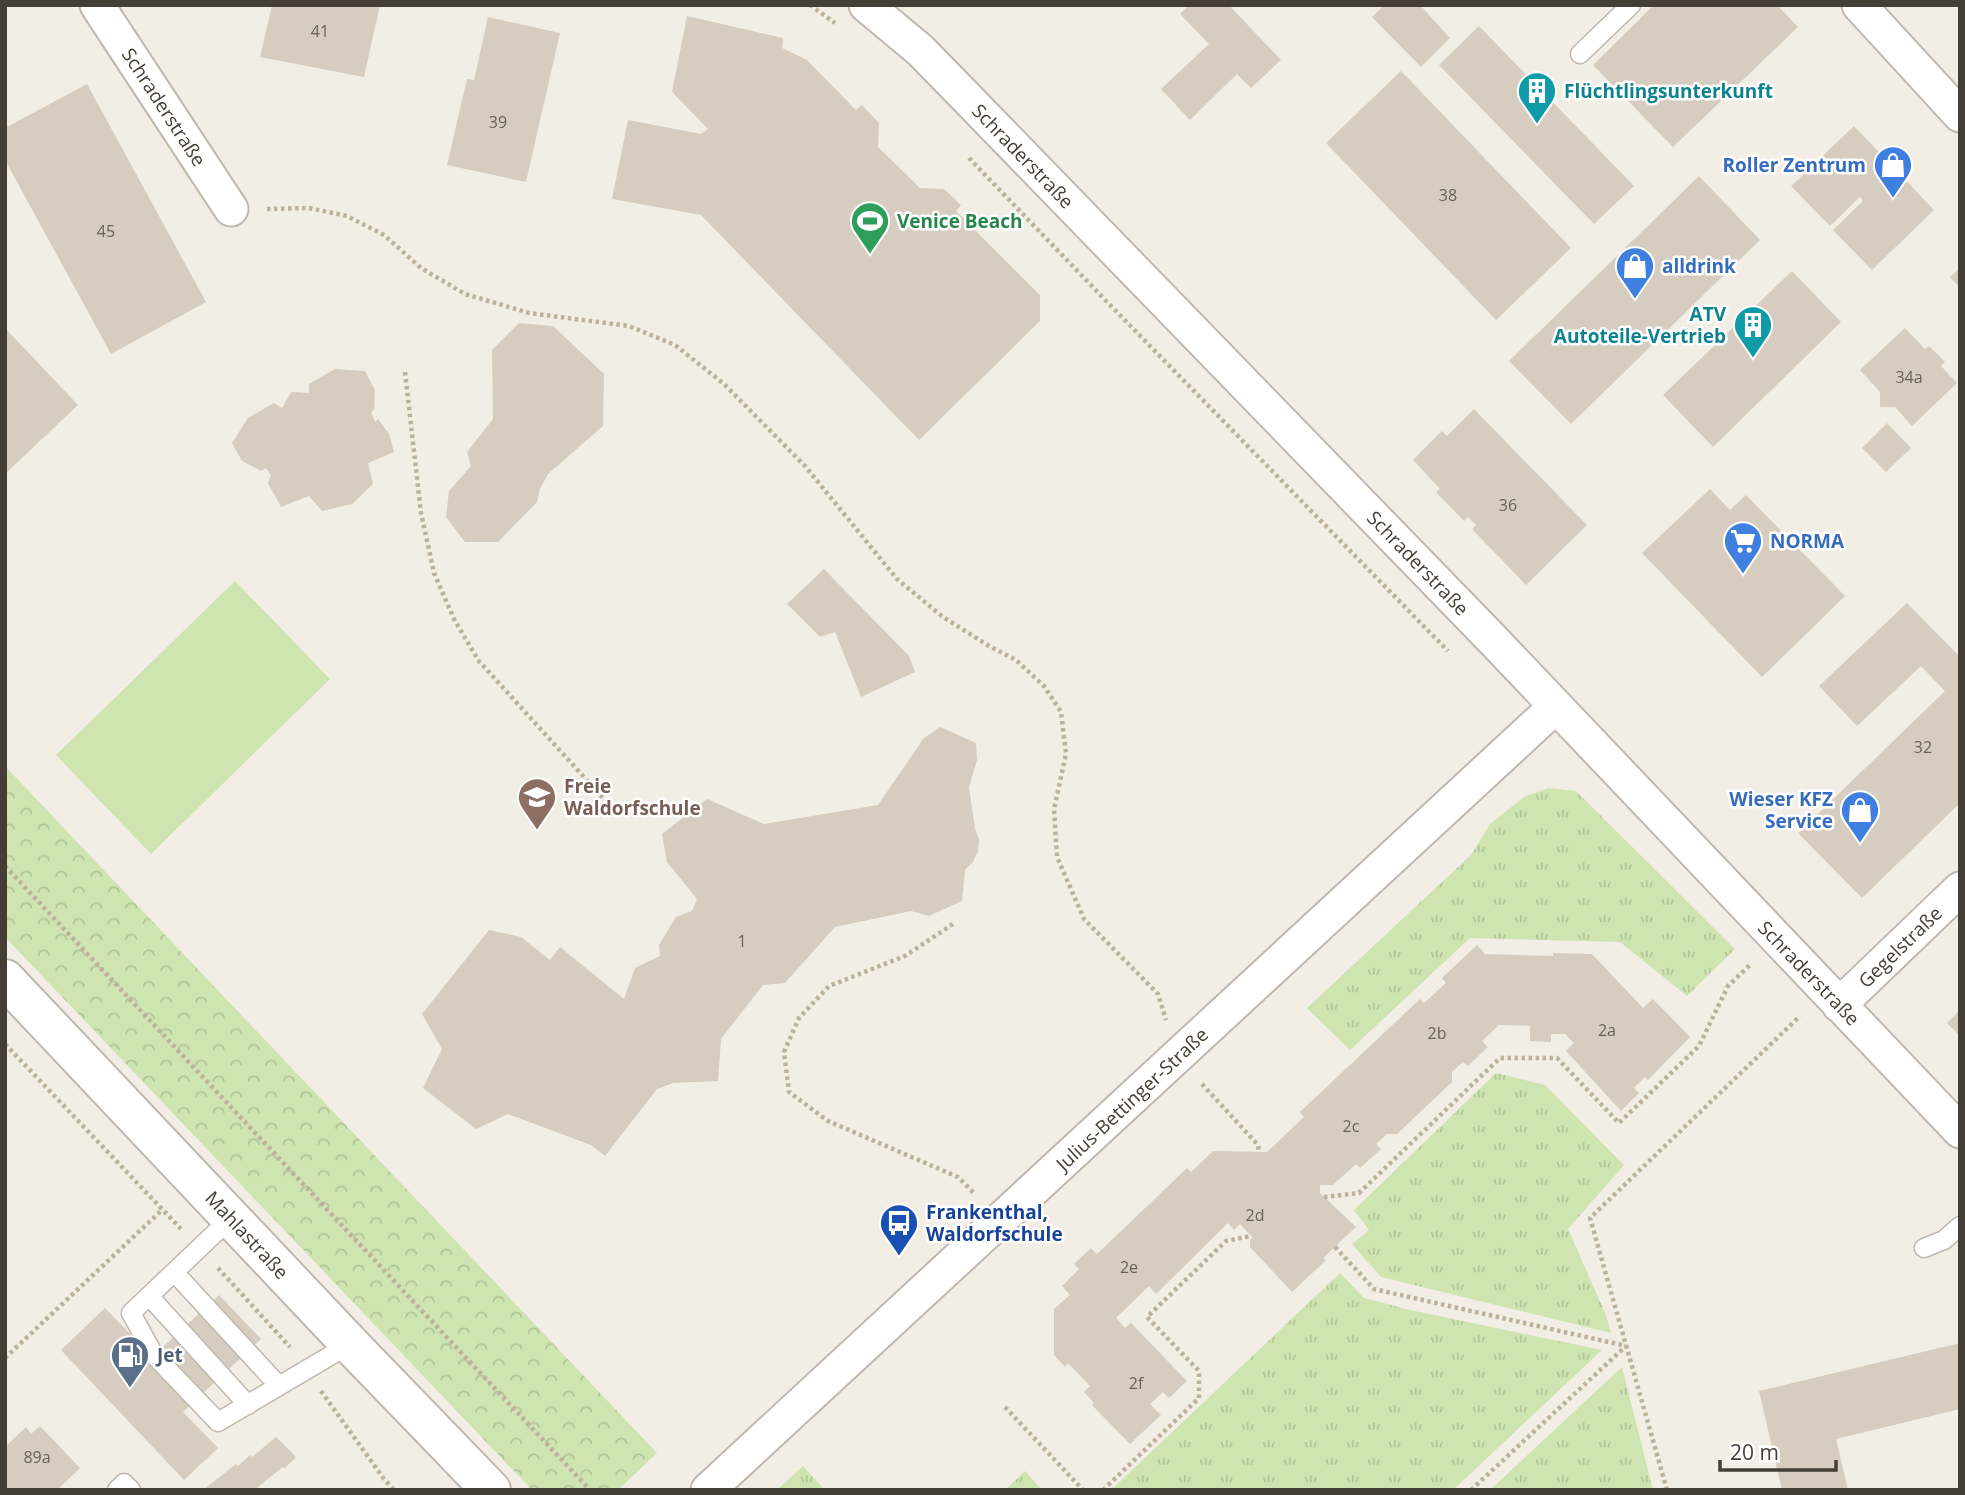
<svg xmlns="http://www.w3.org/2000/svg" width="1965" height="1495" viewBox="0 0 1965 1495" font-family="'Open Sans',sans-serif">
	<defs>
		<pattern id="grass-tufts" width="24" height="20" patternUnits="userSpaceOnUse" patternTransform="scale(1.75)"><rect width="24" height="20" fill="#cee4b1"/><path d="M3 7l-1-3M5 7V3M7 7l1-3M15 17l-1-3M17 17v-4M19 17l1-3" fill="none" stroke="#b2c599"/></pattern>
		<pattern id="forest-crowns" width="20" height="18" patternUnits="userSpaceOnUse" patternTransform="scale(1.75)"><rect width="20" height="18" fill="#cee4b1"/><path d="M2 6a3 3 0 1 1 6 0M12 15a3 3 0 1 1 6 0" fill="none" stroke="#b2c599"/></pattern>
	</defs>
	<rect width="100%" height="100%" fill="#f2eee6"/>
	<path fill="url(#grass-tufts)" d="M 1548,788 L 1576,791 L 1735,949 L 1687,996 L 1620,942 L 1470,938 L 1350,1050 L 1307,1008 L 1471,855 L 1490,824 L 1524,797 Z
		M 1496,1073 L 1545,1085 L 1624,1165 L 1568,1229 L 1606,1315 L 1611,1333 L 1381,1277 L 1352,1244 L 1369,1230 L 1354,1210 Z
		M 1340,1273 L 1364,1298 L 1410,1310 L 1602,1350 L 1453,1490 L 1111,1490 Z
		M 1622,1367 L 1653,1490 L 1490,1490 Z
		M 803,1466 L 825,1490 L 777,1490 Z
		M 1025,1471 L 1042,1490 L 1005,1490 Z"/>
	<path fill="url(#forest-crowns)" d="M 5,766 L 657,1453 L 618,1490 L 532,1490 L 5,937 Z"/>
	<path fill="#cee4b1" d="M 235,581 L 330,679 L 151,854 L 56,755 Z"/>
	<path fill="#d6ccbf" d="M 272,5 L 380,5 L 364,77 L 260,57 Z
		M 1189,5 L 1229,5 L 1281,60 L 1251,88 L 1237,74 L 1190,120 L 1161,89 L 1209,44 L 1180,14 Z
		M 1384,5 L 1420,5 L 1450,38 L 1421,67 L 1372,17 Z
		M 1654,5 L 1777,5 L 1798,27 L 1673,147 L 1593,65 Z
		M 687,16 L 783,38 L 782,48 L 807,60 L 856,110 L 862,105 L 879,123 L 878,147 L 920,188 L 944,189 L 961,205 L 956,211 L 1040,295 L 1040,321 L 919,440 L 701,215 L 612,199 L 628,120 L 701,134 L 708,129 L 672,92 Z
		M 488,17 L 560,33 L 526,182 L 447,165 L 467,79 L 474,80 Z
		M 1479,26 L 1634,186 L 1594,224 L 1439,65 Z
		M 1401,71 L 1571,248 L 1496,320 L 1326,143 Z
		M 87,84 L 206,302 L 111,354 L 5,160 L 5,128 Z
		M 1854,126 L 1934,210 L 1872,270 L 1833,230 L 1863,201 L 1860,197 L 1830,226 L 1791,186 Z
		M 1699,176 L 1760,240 L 1571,424 L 1509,361 Z
		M 1960,268 L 1960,288 L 1950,277 Z
		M 1792,271 L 1841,322 L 1713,447 L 1663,395 Z
		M 519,323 L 553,326 L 604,374 L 603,426 L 548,474 L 540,489 L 537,502 L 498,542 L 465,542 L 446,517 L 449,491 L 471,466 L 467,452 L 493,419 L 492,350 Z
		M 5,328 L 78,405 L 5,474 Z
		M 1905,328 L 1925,349 L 1929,346 L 1945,362 L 1941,366 L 1957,383 L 1912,426 L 1895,407 L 1880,407 L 1880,392 L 1860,370 Z
		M 335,369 L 365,371 L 375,390 L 374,410 L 371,412 L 375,422 L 378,419 L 389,434 L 394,452 L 368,463 L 373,484 L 352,504 L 322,511 L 309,496 L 281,507 L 268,483 L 271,475 L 266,468 L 261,471 L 242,461 L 232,443 L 248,418 L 274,403 L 282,408 L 291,392 L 309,393 L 309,384 Z
		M 1474,409 L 1587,525 L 1526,585 L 1472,529 L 1476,525 L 1468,517 L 1464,521 L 1436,492 L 1440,489 L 1413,460 L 1442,431 L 1447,436 Z
		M 1887,423 L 1911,448 L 1886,472 L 1862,448 Z
		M 1710,489 L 1730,510 L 1746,495 L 1845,596 L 1762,677 L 1642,553 Z
		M 824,569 L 909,656 L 915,672 L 861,697 L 835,632 L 820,637 L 787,604 Z
		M 1907,603 L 1960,657 L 1960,803 L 1862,898 L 1798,833 L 1945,691 L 1921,666 L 1857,726 L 1819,686 Z
		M 940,727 L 976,743 L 977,760 L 969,787 L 975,829 L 979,839 L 978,851 L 973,862 L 965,870 L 962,901 L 929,916 L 911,911 L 835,927 L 785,983 L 763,985 L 721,1039 L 718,1081 L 673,1083 L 657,1089 L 605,1156 L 591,1145 L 508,1114 L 476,1129 L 423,1088 L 442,1049 L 422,1014 L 489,930 L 521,937 L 550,960 L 560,947 L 624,999 L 635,968 L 660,956 L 659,945 L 676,917 L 692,911 L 697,899 L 667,862 L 662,834 L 707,799 L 764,824 L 878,805 L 924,738 Z
		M 1477,945 L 1485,954 L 1553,956 L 1553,953 L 1592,954 L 1643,1008 L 1653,999 L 1690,1037 L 1648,1080 L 1645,1077 L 1634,1088 L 1639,1093 L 1621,1111 L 1566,1051 L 1574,1043 L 1565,1034 L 1551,1034 L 1551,1042 L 1530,1041 L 1530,1026 L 1499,1025 L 1482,1041 L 1488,1047 L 1468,1066 L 1463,1062 L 1452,1072 L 1452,1082 L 1397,1134 L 1387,1134 L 1376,1144 L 1381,1149 L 1360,1168 L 1356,1164 L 1333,1185 L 1320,1185 L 1320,1193 L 1356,1227 L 1323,1258 L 1326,1260 L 1292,1292 L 1250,1247 L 1250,1240 L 1253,1238 L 1240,1224 L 1234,1230 L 1228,1223 L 1156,1294 L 1149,1286 L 1116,1318 L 1125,1328 L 1131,1323 L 1187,1381 L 1169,1398 L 1163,1392 L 1150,1404 L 1161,1415 L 1130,1444 L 1092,1405 L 1094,1403 L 1084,1392 L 1090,1386 L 1068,1363 L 1065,1367 L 1054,1355 L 1054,1309 L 1070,1295 L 1062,1286 L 1079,1269 L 1074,1264 L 1091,1248 L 1097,1254 L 1187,1168 L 1191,1172 L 1213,1151 L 1267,1152 L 1304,1117 L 1300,1112 L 1420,999 L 1424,1003 L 1446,983 L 1442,978 Z
		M 1960,1010 L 1960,1036 L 1947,1023 Z
		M 219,1295 L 261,1339 L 183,1412 L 218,1448 L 184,1480 L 61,1350 L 105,1308 L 136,1340 L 125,1350 L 141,1367 Z
		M 1960,1343 L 1960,1409 L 1836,1439 L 1848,1490 L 1782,1490 L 1759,1391 Z
		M 40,1426 L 80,1468 L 57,1490 L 5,1490 L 5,1447 L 26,1427 L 31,1434 Z
		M 276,1437 L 296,1457 L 284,1469 L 283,1467 L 254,1490 L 203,1490 L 236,1464 L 238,1466 L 250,1455 L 252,1457 Z"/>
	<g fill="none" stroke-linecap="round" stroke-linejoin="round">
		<g stroke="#c0b8ac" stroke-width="21">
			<path id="service" d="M 1580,54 L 1631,5
				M 231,1218 L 131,1313 L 154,1355 L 218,1422 L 350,1344
				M 1924,1248 L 1944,1240 L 1960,1226
				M 174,1272 L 279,1386
				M 149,1296 L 248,1405
				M 117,1490 L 124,1483 L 131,1490"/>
		</g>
		<g stroke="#c0b8ac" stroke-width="37">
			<path id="minor" d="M 97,5 L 231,209
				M 866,5 L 920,50 L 965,96 L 1495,642 L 1960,1131
				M 1859,5 L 1960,115
				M 1839,1005 L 1960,889
				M 708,1490 L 1555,707"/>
		</g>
		<g stroke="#c0b8ac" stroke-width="42">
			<path id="tertiary" d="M 5,979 L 350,1344 L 491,1490"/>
		</g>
		<path stroke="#beb19c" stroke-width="4.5" stroke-dasharray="3.5 3.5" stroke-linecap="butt" d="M 810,5 L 835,23
			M 969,158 L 1110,305 L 1448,651
			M 267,209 L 309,208 L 347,216 L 384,235 L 421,268 L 465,294 L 529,313 L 629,326 L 675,345 L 724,384 L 805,466 L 897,579 L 943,617 L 989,646 L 1016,660 L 1044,686 L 1061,712 L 1066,754 L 1054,809 L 1057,857 L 1084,919 L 1158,994 L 1166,1020
			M 405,372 L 421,513 L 434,573 L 454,619 L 478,660 L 603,798
			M 5,866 L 590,1490
			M 953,924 L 905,956 L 829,986 L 799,1018 L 784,1052 L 789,1092 L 828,1121 L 958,1177 L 975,1194
			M 5,1044 L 181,1229
			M 1202,1084 L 1258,1145 L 1259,1152
			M 1324,1197 L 1359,1193 L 1500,1058 L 1557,1058 L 1619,1123 L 1699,1046 L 1728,986 L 1751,964
			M 1335,1247 L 1374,1289 L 1626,1346
			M 218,1268 L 290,1347
			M 5,1358 L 163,1209
			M 321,1391 L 384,1479 L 394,1490
			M 1005,1407 L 1083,1490
			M 1103,1490 L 1199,1398 L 1199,1371 L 1147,1317 L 1226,1241 L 1251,1236
			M 1471,1490 L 1626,1346
			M 1667,1490 L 1590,1218 L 1800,1016"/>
		<use href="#service" stroke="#fff" stroke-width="18"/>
		<use href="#minor" stroke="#fff" stroke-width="33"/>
		<use href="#tertiary" stroke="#fff" stroke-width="38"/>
	</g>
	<defs>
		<g id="building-pin" transform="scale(2.0125)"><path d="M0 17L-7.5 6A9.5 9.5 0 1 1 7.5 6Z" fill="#0f9aa8" stroke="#fff"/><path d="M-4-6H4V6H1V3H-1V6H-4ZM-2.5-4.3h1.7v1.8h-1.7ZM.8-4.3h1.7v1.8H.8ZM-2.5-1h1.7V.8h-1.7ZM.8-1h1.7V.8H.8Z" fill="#fff"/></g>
		<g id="shop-pin" transform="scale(2.0125)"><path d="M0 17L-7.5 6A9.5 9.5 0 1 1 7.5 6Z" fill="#3f7fe0" stroke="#fff"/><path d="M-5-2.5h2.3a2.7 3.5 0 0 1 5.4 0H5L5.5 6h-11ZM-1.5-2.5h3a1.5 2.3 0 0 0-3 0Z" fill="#fff"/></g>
		<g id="stadium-pin" transform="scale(2.0125)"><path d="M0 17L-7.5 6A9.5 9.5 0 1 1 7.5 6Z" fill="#2e9e5b" stroke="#fff"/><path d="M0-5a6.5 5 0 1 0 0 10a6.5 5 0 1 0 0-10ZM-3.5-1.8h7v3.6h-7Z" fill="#fff"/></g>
		<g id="supermarket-pin" transform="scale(2.0125)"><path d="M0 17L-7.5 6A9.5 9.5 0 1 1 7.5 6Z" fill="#3f7fe0" stroke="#fff"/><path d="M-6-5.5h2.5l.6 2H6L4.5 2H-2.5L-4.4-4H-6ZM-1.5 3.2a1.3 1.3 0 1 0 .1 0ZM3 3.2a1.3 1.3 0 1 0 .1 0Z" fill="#fff"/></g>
		<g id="school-pin" transform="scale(2.0125)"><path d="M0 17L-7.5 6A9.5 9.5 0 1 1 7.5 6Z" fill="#8d6e63" stroke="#fff"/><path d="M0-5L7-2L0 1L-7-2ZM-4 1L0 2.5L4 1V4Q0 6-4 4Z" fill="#fff"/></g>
		<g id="bus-pin" transform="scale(2.0125)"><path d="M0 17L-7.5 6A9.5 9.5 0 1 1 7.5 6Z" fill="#1a4fb4" stroke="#fff"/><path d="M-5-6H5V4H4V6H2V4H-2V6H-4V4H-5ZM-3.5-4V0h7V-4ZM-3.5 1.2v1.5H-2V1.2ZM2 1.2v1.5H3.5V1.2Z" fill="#fff"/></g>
		<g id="fuel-pin" transform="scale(2.0125)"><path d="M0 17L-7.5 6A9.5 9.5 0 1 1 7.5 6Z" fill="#5c6f8a" stroke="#fff"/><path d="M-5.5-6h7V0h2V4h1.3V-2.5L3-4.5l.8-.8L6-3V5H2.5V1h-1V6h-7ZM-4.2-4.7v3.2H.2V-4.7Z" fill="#fff"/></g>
	</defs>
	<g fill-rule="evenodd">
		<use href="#building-pin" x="1537" y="91"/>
		<use href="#shop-pin" x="1893" y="165"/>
		<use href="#stadium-pin" x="870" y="221"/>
		<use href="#shop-pin" x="1635" y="266"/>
		<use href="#building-pin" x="1753" y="325"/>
		<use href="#supermarket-pin" x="1743" y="541"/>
		<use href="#school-pin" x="537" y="797"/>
		<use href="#shop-pin" x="1860" y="810"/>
		<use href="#bus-pin" x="899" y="1223"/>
		<use href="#fuel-pin" x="130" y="1355"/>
	</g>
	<g text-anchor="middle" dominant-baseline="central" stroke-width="5" stroke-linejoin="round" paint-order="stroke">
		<g font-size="16" fill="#686258">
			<text x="320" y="31">41</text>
			<text x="498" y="122">39</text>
			<text x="1448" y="195">38</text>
			<text x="106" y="231">45</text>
			<text x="1909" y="377">34a</text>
			<text x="1508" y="505">36</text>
			<text x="1923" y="747">32</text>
			<text x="742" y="941">1</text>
			<text x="1607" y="1030">2a</text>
			<text x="1437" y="1033">2b</text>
			<text x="1351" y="1126">2c</text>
			<text x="1255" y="1215">2d</text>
			<text x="1129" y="1267">2e</text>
			<text x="1136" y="1383">2f</text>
			<text x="37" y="1457">89a</text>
		</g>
		<g font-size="19" font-weight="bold" fill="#0d838f" stroke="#fff" text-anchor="start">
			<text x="1564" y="91">Flüchtlingsunterkunft</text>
			<text x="1726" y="314" text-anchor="end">ATV<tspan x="1726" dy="22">Autoteile-Vertrieb</tspan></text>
		</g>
		<g font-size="19" fill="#443e36" stroke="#fff">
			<text transform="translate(164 107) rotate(57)">Schraderstraße</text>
			<text transform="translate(1023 156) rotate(46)">Schraderstraße</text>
			<text transform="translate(1418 563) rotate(46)">Schraderstraße</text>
			<text transform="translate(1900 947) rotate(-44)">Gegelstraße</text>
			<text transform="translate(1809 973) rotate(46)">Schraderstraße</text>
			<text transform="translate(1132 1099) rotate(-43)">Julius-Bettinger-Straße</text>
			<text transform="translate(247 1235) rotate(47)">Mahlastraße</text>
		</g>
		<g font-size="19" font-weight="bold" fill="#366cbe" stroke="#fff" text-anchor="end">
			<text x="1866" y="165">Roller Zentrum</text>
			<text x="1662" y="266" text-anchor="start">alldrink</text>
			<text x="1770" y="541" text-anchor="start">NORMA</text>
			<text x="1833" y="799">Wieser KFZ<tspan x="1833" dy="22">Service</tspan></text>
		</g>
		<g font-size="19" font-weight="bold" fill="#27864d" stroke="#fff" text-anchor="start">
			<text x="897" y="221">Venice Beach</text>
		</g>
		<g font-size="19" font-weight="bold" fill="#785e54" stroke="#fff" text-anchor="start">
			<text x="564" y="786">Freie<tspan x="564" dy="22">Waldorfschule</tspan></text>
		</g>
		<g font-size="19" font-weight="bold" fill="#164399" stroke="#fff" text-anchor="start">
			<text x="926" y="1212">Frankenthal,<tspan x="926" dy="22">Waldorfschule</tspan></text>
		</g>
		<g font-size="19" font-weight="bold" fill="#4e5e75" stroke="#fff" text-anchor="start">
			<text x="157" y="1355">Jet</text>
		</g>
	</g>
	<rect width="1965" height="1495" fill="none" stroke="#443e36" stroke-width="14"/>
	<path d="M1720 1460v10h116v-10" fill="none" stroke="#443e36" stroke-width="3.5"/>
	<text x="1730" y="1460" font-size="21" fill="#443e36" stroke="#ffffff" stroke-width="5" paint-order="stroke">20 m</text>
</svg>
